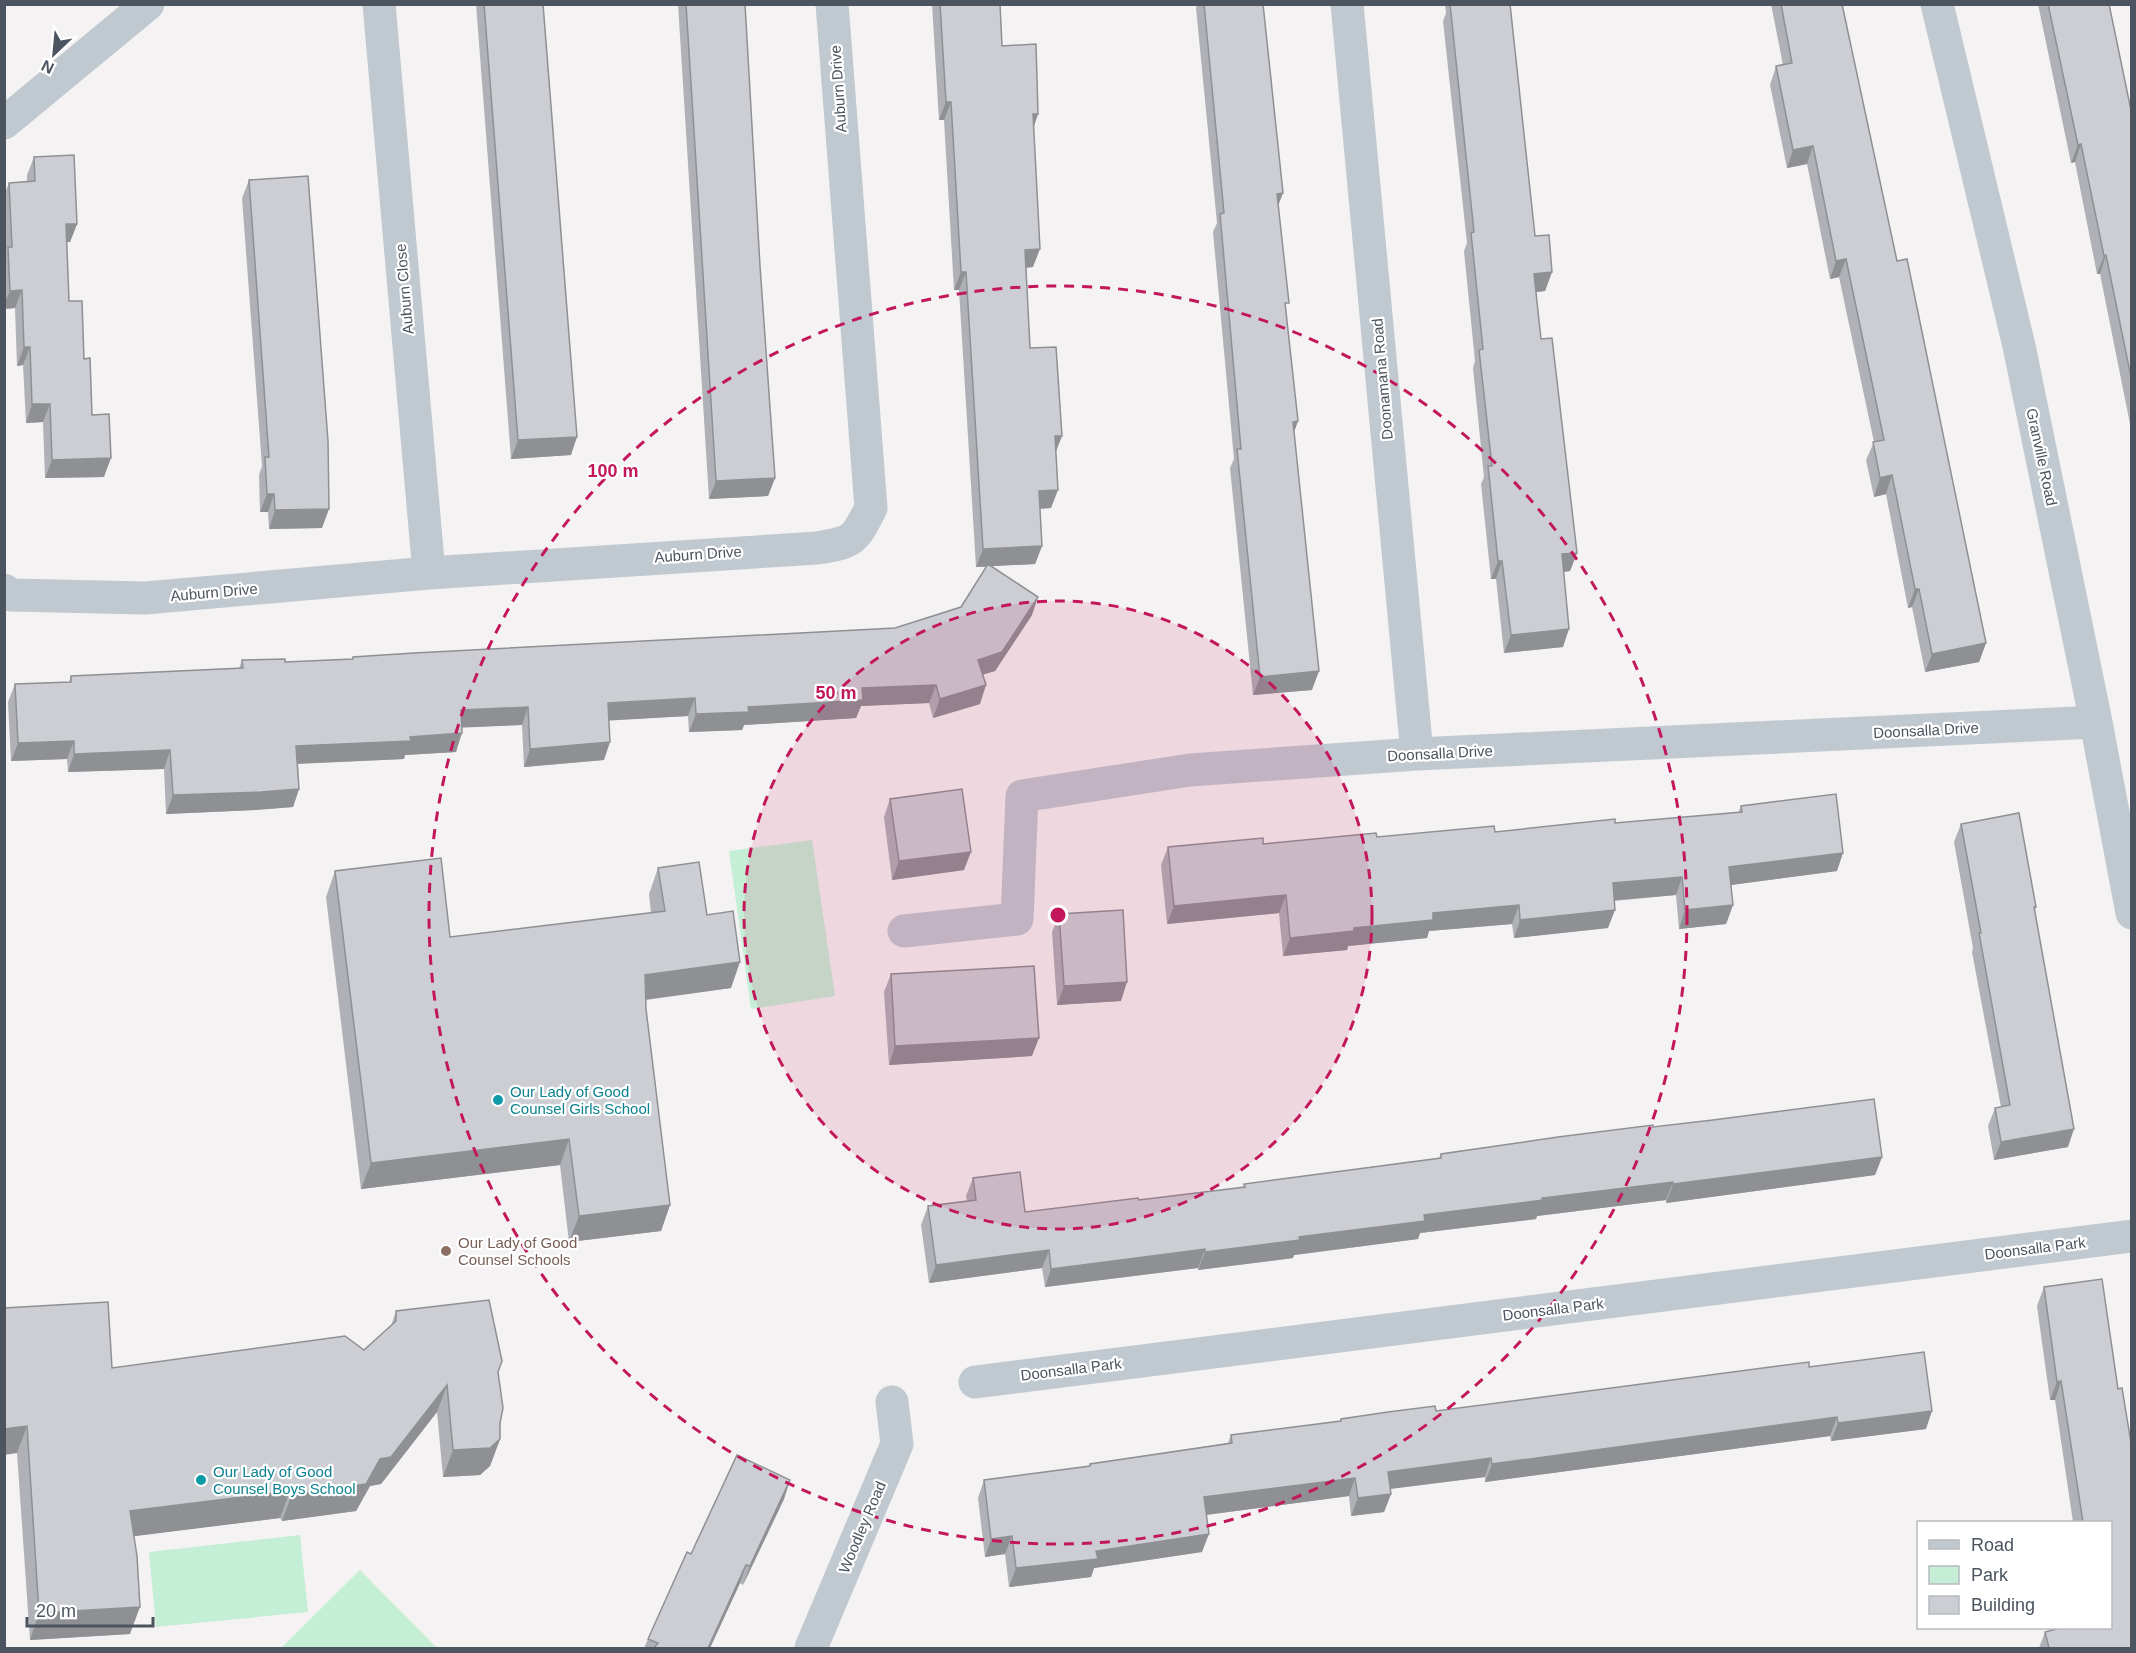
<svg xmlns="http://www.w3.org/2000/svg" width="2136" height="1653" viewBox="0 0 2136 1653" font-family="Arial,sans-serif">
	<rect width="100%" height="100%" fill="#f4f2f2"/>
	<path fill="#c5eed6" d="M 812,840 L 835,996 L 751,1009 L 729,851 Z
		M 300,1535 L 308,1612 L 156,1627 L 149,1552 Z
		M 360,1570 L 437,1648 L 281,1648 Z"/>
	<g fill="none" stroke-linecap="round" stroke-linejoin="round">
		<path stroke="#c1c9d0" stroke-width="33" d="M 379,4 L 429,573
			M 1347,4 L 1417,754
			M 1937,4 L 2019,346 L 2096,722 L 2132,913
			M 4,123 L 148,4
			M 4,590 L 11,595 L 145,598 L 429,573 L 817,548 C 854,542 854,541 871,508 L 832,4
			M 904,931 L 1017,919 L 1022,796 L 1190,770 L 1417,754 L 2096,722
			M 975,1382 L 2132,1236
			M 811,1648 L 897,1444 L 892,1402"/>
	</g>
	<path fill="#afb1b6" d="M 476,4 L 552,4 L 543,5 L 571,455 L 511,459 Z
		M 678,4 L 745,4 L 760,266 L 775,478 L 768,496 L 709,499 Z
		M 932,4 L 1000,4 L 1002,46 L 1038,114 L 1034,125 L 1033,267 L 1026,268 L 1030,348 L 1056,451 L 1051,508 L 1040,509 L 1042,546 L 1035,564 L 992,566 L 1032,615 L 995,671 L 983,674 L 980,704 L 933,718 L 929,703 L 861,706 L 856,718 L 744,725 L 742,730 L 689,732 L 688,716 L 609,720 L 604,760 L 524,767 L 522,725 L 462,727 L 456,752 L 405,755 L 404,759 L 298,764 L 299,789 L 293,807 L 255,810 L 166,814 L 164,769 L 68,772 L 67,759 L 11,761 L 8,702 L 15,684 L 69,682 L 71,676 L 239,668 L 242,660 L 285,662 L 352,659 L 353,657 L 895,628 L 961,607 L 987,567 L 976,567 L 959,290 L 954,290 L 944,120 L 939,120 Z
		M 1197,4 L 1263,4 L 1283,193 L 1278,205 L 1286,309 L 1298,421 L 1294,432 L 1312,690 L 1253,695 L 1230,468 L 1234,459 L 1213,232 L 1217,223 L 1196,8 Z
		M 1445,4 L 1510,4 L 1535,236 L 1552,272 L 1545,291 L 1536,292 L 1541,339 L 1577,553 L 1570,571 L 1563,572 L 1563,647 L 1504,653 L 1496,579 L 1491,579 L 1481,484 L 1484,477 L 1473,368 L 1475,361 L 1464,251 L 1467,243 L 1443,21 L 1446,13 Z
		M 1771,4 L 1842,4 L 1897,261 L 1986,643 L 1979,662 L 1925,672 L 1912,607 L 1908,608 L 1886,494 L 1874,497 L 1866,460 L 1874,442 L 1839,277 L 1830,279 L 1807,164 L 1787,168 L 1770,85 L 1776,66 L 1783,65 Z
		M 2038,4 L 2109,4 L 2132,115 L 2132,434 L 2100,274 L 2097,274 L 2075,162 L 2071,163 Z
		M 34,157 L 77,224 L 70,242 L 67,242 L 69,301 L 84,359 L 92,415 L 104,477 L 45,478 L 43,422 L 26,423 L 23,365 L 17,366 L 15,308 L 4,309 L 4,195 L 9,183 L 27,182 L 27,175 Z
		M 249,180 L 322,528 L 269,529 L 268,512 L 260,512 L 259,475 L 262,466 L 242,198 Z
		M 890,799 L 964,870 L 892,880 L 884,817 Z
		M 1741,806 L 1837,871 L 1731,885 L 1733,905 L 1726,924 L 1679,929 L 1676,895 L 1614,901 L 1608,928 L 1514,938 L 1512,924 L 1429,931 L 1427,938 L 1348,946 L 1347,950 L 1283,956 L 1279,913 L 1167,924 L 1161,865 L 1168,847 L 1263,844 L 1377,837 L 1495,832 L 1615,823 L 1738,813 Z
		M 1961,824 L 2036,907 L 2035,911 L 2068,1147 L 1994,1160 L 1988,1126 L 1995,1108 L 2001,1107 L 1972,952 L 1973,948 L 1954,842 Z
		M 658,868 L 707,915 L 731,988 L 646,1000 L 646,1009 L 670,1205 L 661,1231 L 569,1242 L 560,1165 L 361,1189 L 326,897 L 335,871 L 450,937 L 651,913 L 649,894 Z
		M 1059,914 L 1121,1001 L 1057,1005 L 1052,932 Z
		M 891,974 L 1032,1056 L 889,1065 L 884,992 Z
		M 1653,1127 L 1882,1157 L 1875,1175 L 1666,1203 L 1666,1200 L 1537,1216 L 1536,1219 L 1420,1233 L 1418,1239 L 1294,1255 L 1293,1258 L 1198,1270 L 1198,1268 L 1045,1287 L 1042,1268 L 929,1283 L 921,1225 L 928,1206 L 967,1201 L 966,1196 L 973,1178 L 1025,1212 L 1139,1200 L 1243,1187 L 1244,1184 L 1439,1158 L 1441,1154 Z
		M 2102,1279 L 2118,1389 L 2122,1388 L 2132,1449 L 2132,1648 L 2039,1648 L 2045,1632 L 2060,1628 L 2110,1628 L 2110,1522 L 2073,1522 L 2055,1400 L 2050,1400 L 2037,1306 L 2044,1287 Z
		M 4,1308 L 112,1368 L 364,1350 L 391,1326 L 396,1311 L 498,1372 L 500,1439 L 490,1466 L 480,1475 L 443,1477 L 437,1412 L 381,1484 L 370,1486 L 356,1511 L 282,1521 L 280,1518 L 134,1536 L 130,1634 L 30,1640 L 17,1453 Z
		M 1809,1367 L 1926,1429 L 1831,1441 L 1830,1436 L 1485,1482 L 1485,1477 L 1390,1489 L 1391,1494 L 1384,1512 L 1351,1516 L 1349,1496 L 1206,1515 L 1202,1552 L 1094,1568 L 1091,1577 L 1009,1587 L 1005,1554 L 985,1557 L 978,1498 L 984,1480 L 1089,1466 L 1090,1464 L 1228,1443 L 1231,1435 L 1340,1421 L 1341,1419 L 1436,1411 Z
		M 790,1480 L 784,1499 L 743,1585 L 740,1583 L 710,1648 L 644,1648 L 648,1639 L 691,1554 Z"/>
	<path fill="#8f9094" d="M 946,102 L 951,102 L 944,120 L 939,120 Z
		M 1033,114 L 1038,114 L 1032,132 Z
		M 2081,144 L 2075,162 L 2071,163 L 2078,145 Z
		M 1813,146 L 1807,164 L 1787,168 L 1793,150 Z
		M 1283,193 L 1276,211 L 1277,194 Z
		M 66,224 L 77,224 L 70,242 L 59,242 Z
		M 1040,249 L 1033,267 L 1018,268 L 1025,250 Z
		M 2106,255 L 2100,274 L 2097,274 L 2104,256 Z
		M 1846,259 L 1839,277 L 1830,279 L 1836,261 Z
		M 961,272 L 966,272 L 959,290 L 954,290 Z
		M 1552,272 L 1545,291 L 1527,293 L 1534,274 Z
		M 22,290 L 15,308 L 4,309 L 4,304 L 10,291 Z
		M 24,347 L 30,347 L 23,365 L 17,366 Z
		M 32,404 L 50,404 L 43,422 L 26,423 Z
		M 1298,421 L 1291,440 L 1293,422 Z
		M 1055,436 L 1062,436 L 1055,454 Z
		M 577,437 L 571,455 L 511,459 L 518,440 Z
		M 111,458 L 104,477 L 45,478 L 52,460 Z
		M 1892,475 L 1886,494 L 1874,497 L 1880,478 Z
		M 775,478 L 768,496 L 709,499 L 716,481 Z
		M 1058,490 L 1051,508 L 1032,509 L 1039,491 Z
		M 267,494 L 274,494 L 268,512 L 260,512 Z
		M 329,509 L 322,528 L 269,529 L 275,510 Z
		M 1042,546 L 1035,564 L 976,567 L 983,549 Z
		M 1577,553 L 1570,571 L 1555,573 L 1562,554 Z
		M 1498,561 L 1502,561 L 1496,579 L 1491,579 Z
		M 1915,589 L 1919,589 L 1912,607 L 1908,608 Z
		M 1038,597 L 1032,615 L 995,671 L 972,678 L 978,660 Z
		M 1569,629 L 1563,647 L 1504,653 L 1511,635 Z
		M 1986,643 L 1979,662 L 1925,672 L 1932,654 Z
		M 1319,671 L 1312,690 L 1253,695 L 1260,677 Z
		M 936,685 L 929,703 L 861,706 L 856,718 L 744,725 L 742,730 L 689,732 L 696,714 L 862,688 Z
		M 986,685 L 980,704 L 933,718 L 940,699 Z
		M 695,698 L 688,716 L 602,721 L 608,703 Z
		M 528,707 L 522,725 L 454,728 L 461,710 Z
		M 462,733 L 456,752 L 405,755 L 404,759 L 290,764 L 296,746 Z
		M 74,741 L 67,759 L 11,761 L 18,743 Z
		M 610,742 L 604,760 L 524,767 L 530,749 Z
		M 170,750 L 164,769 L 68,772 L 74,754 Z
		M 299,789 L 293,807 L 255,810 L 166,814 L 173,795 Z
		M 971,852 L 964,870 L 892,880 L 899,861 Z
		M 1843,853 L 1837,871 L 1723,886 L 1729,867 Z
		M 1682,877 L 1676,895 L 1606,901 L 1613,883 Z
		M 1286,895 L 1279,913 L 1167,924 L 1174,906 Z
		M 1519,905 L 1512,924 L 1429,931 L 1427,938 L 1348,946 L 1347,950 L 1283,956 L 1290,938 L 1433,913 Z
		M 1733,905 L 1726,924 L 1679,929 L 1685,910 Z
		M 1615,910 L 1608,928 L 1514,938 L 1520,920 Z
		M 740,962 L 731,988 L 635,1001 L 645,975 Z
		M 1127,982 L 1121,1001 L 1057,1005 L 1064,986 Z
		M 1039,1038 L 1032,1056 L 889,1065 L 895,1046 Z
		M 2074,1129 L 2068,1147 L 1994,1160 L 2001,1142 Z
		M 569,1139 L 560,1165 L 361,1189 L 371,1163 Z
		M 1882,1157 L 1875,1175 L 1666,1203 L 1673,1184 Z
		M 1673,1182 L 1666,1200 L 1537,1216 L 1536,1219 L 1420,1233 L 1418,1239 L 1294,1255 L 1293,1258 L 1198,1270 L 1205,1252 L 1299,1237 L 1424,1215 L 1542,1198 Z
		M 670,1205 L 661,1231 L 569,1242 L 579,1216 Z
		M 1205,1249 L 1198,1268 L 1045,1287 L 1051,1269 Z
		M 1049,1250 L 1042,1268 L 929,1283 L 936,1265 Z
		M 2061,1381 L 2055,1400 L 2050,1400 L 2057,1382 Z
		M 447,1385 L 437,1412 L 381,1484 L 370,1486 L 356,1511 L 282,1521 L 292,1494 L 380,1459 Z
		M 1932,1411 L 1926,1429 L 1831,1441 L 1838,1423 Z
		M 1837,1417 L 1830,1436 L 1485,1482 L 1492,1464 Z
		M 27,1426 L 17,1453 L 4,1455 L 4,1429 Z
		M 500,1439 L 490,1466 L 480,1475 L 443,1477 L 453,1450 Z
		M 1491,1458 L 1485,1477 L 1381,1490 L 1388,1472 Z
		M 1355,1478 L 1349,1496 L 1197,1516 L 1204,1497 Z
		M 790,1480 L 784,1499 L 743,1585 L 750,1566 Z
		M 290,1491 L 280,1518 L 120,1538 L 130,1511 Z
		M 1391,1494 L 1384,1512 L 1351,1516 L 1358,1498 Z
		M 1209,1534 L 1202,1552 L 1094,1568 L 1091,1577 L 1009,1587 L 1016,1568 L 1096,1551 Z
		M 1012,1536 L 1005,1554 L 985,1557 L 991,1539 Z
		M 746,1565 L 740,1583 L 710,1648 L 708,1648 Z
		M 140,1607 L 130,1634 L 30,1640 L 39,1613 Z"/>
	<path fill="#ccced4" stroke="#8f9094" stroke-width="1.5" d="M 484,4 L 543,4 L 577,437 L 518,440 Z
		M 686,4 L 745,4 L 760,266 L 775,478 L 716,481 Z
		M 940,4 L 1000,4 L 1002,46 L 1036,44 L 1038,114 L 1033,114 L 1040,249 L 1025,250 L 1030,348 L 1056,347 L 1062,436 L 1055,436 L 1058,490 L 1039,491 L 1042,546 L 983,549 L 966,272 L 961,272 L 951,102 L 946,102 Z
		M 1204,4 L 1263,4 L 1283,193 L 1277,194 L 1289,303 L 1285,303 L 1298,421 L 1293,422 L 1319,671 L 1260,677 L 1237,449 L 1241,449 L 1220,214 L 1224,213 Z
		M 1450,4 L 1510,4 L 1535,236 L 1549,235 L 1552,272 L 1534,274 L 1541,339 L 1552,338 L 1577,553 L 1562,554 L 1569,629 L 1511,635 L 1502,561 L 1498,561 L 1488,466 L 1492,466 L 1479,350 L 1483,349 L 1471,233 L 1474,232 Z
		M 1781,4 L 1842,4 L 1897,261 L 1907,259 L 1986,643 L 1932,654 L 1919,589 L 1915,589 L 1892,475 L 1880,478 L 1873,442 L 1884,440 L 1846,259 L 1836,261 L 1813,146 L 1793,150 L 1776,66 L 1792,63 Z
		M 2048,4 L 2109,4 L 2132,115 L 2132,382 L 2106,255 L 2104,256 L 2081,144 L 2078,145 Z
		M 74,155 L 77,224 L 66,224 L 69,301 L 82,301 L 84,359 L 90,358 L 92,415 L 109,414 L 111,458 L 52,460 L 50,404 L 32,404 L 30,347 L 24,347 L 22,290 L 10,291 L 8,247 L 12,247 L 9,183 L 35,181 L 34,157 Z
		M 308,176 L 328,441 L 329,509 L 275,510 L 274,494 L 267,494 L 265,457 L 269,457 L 249,180 Z
		M 988,564 L 1038,597 L 1002,652 L 978,660 L 986,685 L 940,699 L 936,685 L 862,688 L 863,700 L 748,707 L 749,712 L 696,714 L 695,698 L 608,703 L 610,742 L 530,749 L 528,707 L 461,710 L 462,733 L 410,737 L 411,741 L 296,746 L 299,789 L 261,792 L 173,795 L 170,750 L 74,754 L 74,741 L 18,743 L 15,684 L 71,682 L 71,676 L 243,668 L 242,660 L 285,659 L 285,662 L 353,659 L 353,657 L 414,653 L 895,628 L 961,607 Z
		M 962,789 L 971,852 L 899,861 L 890,799 Z
		M 1836,794 L 1843,853 L 1729,867 L 1733,905 L 1685,910 L 1682,877 L 1613,883 L 1615,910 L 1520,920 L 1519,905 L 1433,913 L 1433,920 L 1354,928 L 1354,931 L 1290,938 L 1286,895 L 1174,906 L 1168,847 L 1263,838 L 1263,844 L 1376,833 L 1377,837 L 1494,826 L 1495,832 L 1615,819 L 1615,823 L 1742,812 L 1741,806 Z
		M 2019,813 L 2036,907 L 2034,907 L 2074,1129 L 2001,1142 L 1995,1108 L 2010,1105 L 1979,933 L 1981,933 L 1961,824 Z
		M 441,858 L 450,937 L 665,911 L 658,868 L 699,862 L 707,915 L 733,911 L 740,962 L 645,975 L 646,1009 L 670,1205 L 579,1216 L 569,1139 L 371,1163 L 335,871 Z
		M 1123,910 L 1127,982 L 1064,986 L 1059,914 Z
		M 1034,966 L 1039,1038 L 895,1046 L 891,974 Z
		M 1874,1099 L 1882,1157 L 1673,1184 L 1673,1182 L 1542,1198 L 1543,1200 L 1424,1215 L 1425,1221 L 1299,1237 L 1300,1240 L 1205,1252 L 1205,1249 L 1051,1269 L 1049,1250 L 936,1265 L 928,1206 L 976,1200 L 973,1178 L 1020,1172 L 1025,1212 L 1138,1198 L 1139,1200 L 1245,1187 L 1244,1184 L 1441,1158 L 1441,1154 L 1558,1137 L 1653,1125 L 1653,1127 L 1713,1120 Z
		M 2102,1279 L 2118,1389 L 2122,1388 L 2132,1449 L 2132,1648 L 2049,1648 L 2045,1632 L 2060,1628 L 2110,1628 L 2110,1522 L 2083,1522 L 2061,1381 L 2057,1382 L 2044,1287 Z
		M 489,1300 L 502,1361 L 498,1372 L 503,1408 L 500,1423 L 500,1439 L 490,1448 L 453,1450 L 447,1385 L 391,1457 L 380,1459 L 366,1484 L 292,1494 L 290,1491 L 130,1511 L 137,1556 L 140,1607 L 39,1613 L 27,1426 L 4,1429 L 4,1308 L 108,1302 L 112,1368 L 345,1336 L 364,1350 L 396,1321 L 396,1311 Z
		M 1924,1352 L 1932,1411 L 1838,1423 L 1837,1417 L 1492,1464 L 1491,1458 L 1388,1472 L 1391,1494 L 1358,1498 L 1355,1478 L 1204,1497 L 1209,1534 L 1096,1551 L 1098,1559 L 1016,1568 L 1012,1536 L 991,1539 L 984,1480 L 1090,1466 L 1090,1464 L 1232,1443 L 1231,1435 L 1341,1421 L 1341,1419 L 1388,1412 L 1435,1406 L 1436,1411 L 1809,1362 L 1809,1367 Z
		M 737,1455 L 790,1480 L 750,1566 L 746,1565 L 708,1648 L 654,1648 L 658,1643 L 648,1639 L 687,1552 L 691,1554 Z"/>
	<circle cx="1058" cy="915" r="314" fill="#c2185b" fill-opacity=".12"/>
	<g fill="none" stroke="#c2185b" stroke-width="3" stroke-dasharray="10 8">
		<circle cx="1058" cy="915" r="314"/>
		<circle cx="1058" cy="915" r="629"/>
	</g>
	<g fill="#0f9aa8" stroke="#fff" stroke-width="2">
		<circle cx="498" cy="1100" r="6"/>
		<circle cx="201" cy="1480" r="6"/>
	</g>
	<circle fill="#8d6e63" stroke="#fff" stroke-width="2" cx="446" cy="1251" r="6"/>
	<g text-anchor="middle" dominant-baseline="central" stroke-width="4.5" stroke-linejoin="round" paint-order="stroke">
		<g font-size="15" fill="#4b545f" stroke="#fff">
			<text transform="translate(838 89) rotate(-94)">Auburn Drive</text>
			<text transform="translate(404 289) rotate(-95)">Auburn Close</text>
			<text transform="translate(1382 379) rotate(-95)">Doonamana Road</text>
			<text transform="translate(2042 457) rotate(78)">Granville Road</text>
			<text transform="translate(698 554) rotate(-4)">Auburn Drive</text>
			<text transform="translate(214 592) rotate(-5)">Auburn Drive</text>
			<text transform="translate(1926 730) rotate(-3)">Doonsalla Drive</text>
			<text transform="translate(1440 753) rotate(-3)">Doonsalla Drive</text>
			<text transform="translate(2035 1248) rotate(-7)">Doonsalla Park</text>
			<text transform="translate(1553 1309) rotate(-7)">Doonsalla Park</text>
			<text transform="translate(1071 1369) rotate(-7)">Doonsalla Park</text>
			<text transform="translate(862 1527) rotate(-67)">Woodley Road</text>
		</g>
		<g font-size="15" fill="#0d838f" stroke="#fff" text-anchor="start">
			<text x="510" y="1091">Our Lady of Good<tspan x="510" dy="17">Counsel Girls School</tspan></text>
			<text x="213" y="1471">Our Lady of Good<tspan x="213" dy="17">Counsel Boys School</tspan></text>
		</g>
		<g font-size="15" fill="#785e54" stroke="#fff" text-anchor="start">
			<text x="458" y="1242">Our Lady of Good<tspan x="458" dy="17">Counsel Schools</tspan></text>
		</g>
	</g>
	<circle cx="1058" cy="915" r="9" fill="#c2185b" stroke="#fff" stroke-width="3"/>
	<g font-size="18" text-anchor="middle" font-weight="bold" fill="#c2185b" stroke="#fff" stroke-width="4.5" stroke-linejoin="round" paint-order="stroke">
		<text x="613" y="477">100 m</text>
		<text x="836" y="699">50 m</text>
	</g>
	<rect width="2136" height="1653" fill="none" stroke="#4b545f" stroke-width="12"/>
	<rect x="1917" y="1521" width="195" height="108" fill="#ffffff" stroke="#b7bbbf" stroke-width="1.5"/>
	<rect x="1929" y="1540" width="30" height="9" fill="#c1c9d0" stroke="#b7bbbf" stroke-width="1.5"/>
	<text x="1971" y="1551" font-size="18" fill="#4b545f">Road</text>
	<rect x="1929" y="1566" width="30" height="18" fill="#c5eed6" stroke="#b7bbbf" stroke-width="1.5"/>
	<text x="1971" y="1581" font-size="18" fill="#4b545f">Park</text>
	<rect x="1929" y="1596" width="30" height="18" fill="#ccced4" stroke="#b7bbbf" stroke-width="1.5"/>
	<text x="1971" y="1611" font-size="18" fill="#4b545f">Building</text>
	<g transform="translate(54 54) rotate(206)" stroke="#ffffff" stroke-width="4.5" paint-order="stroke">
	<path d="M0-4.5L10 22L0 15L-10 22Z" fill="#4b545f"/>
	<text y="-9" font-size="16" font-weight="bold" text-anchor="middle" fill="#4b545f">N</text>
	</g>
	<path d="M27 1617v9h126v-9" fill="none" stroke="#4b545f" stroke-width="3"/>
	<text x="36" y="1617" font-size="18" fill="#4b545f" stroke="#ffffff" stroke-width="4.5" paint-order="stroke">20 m</text>
</svg>
